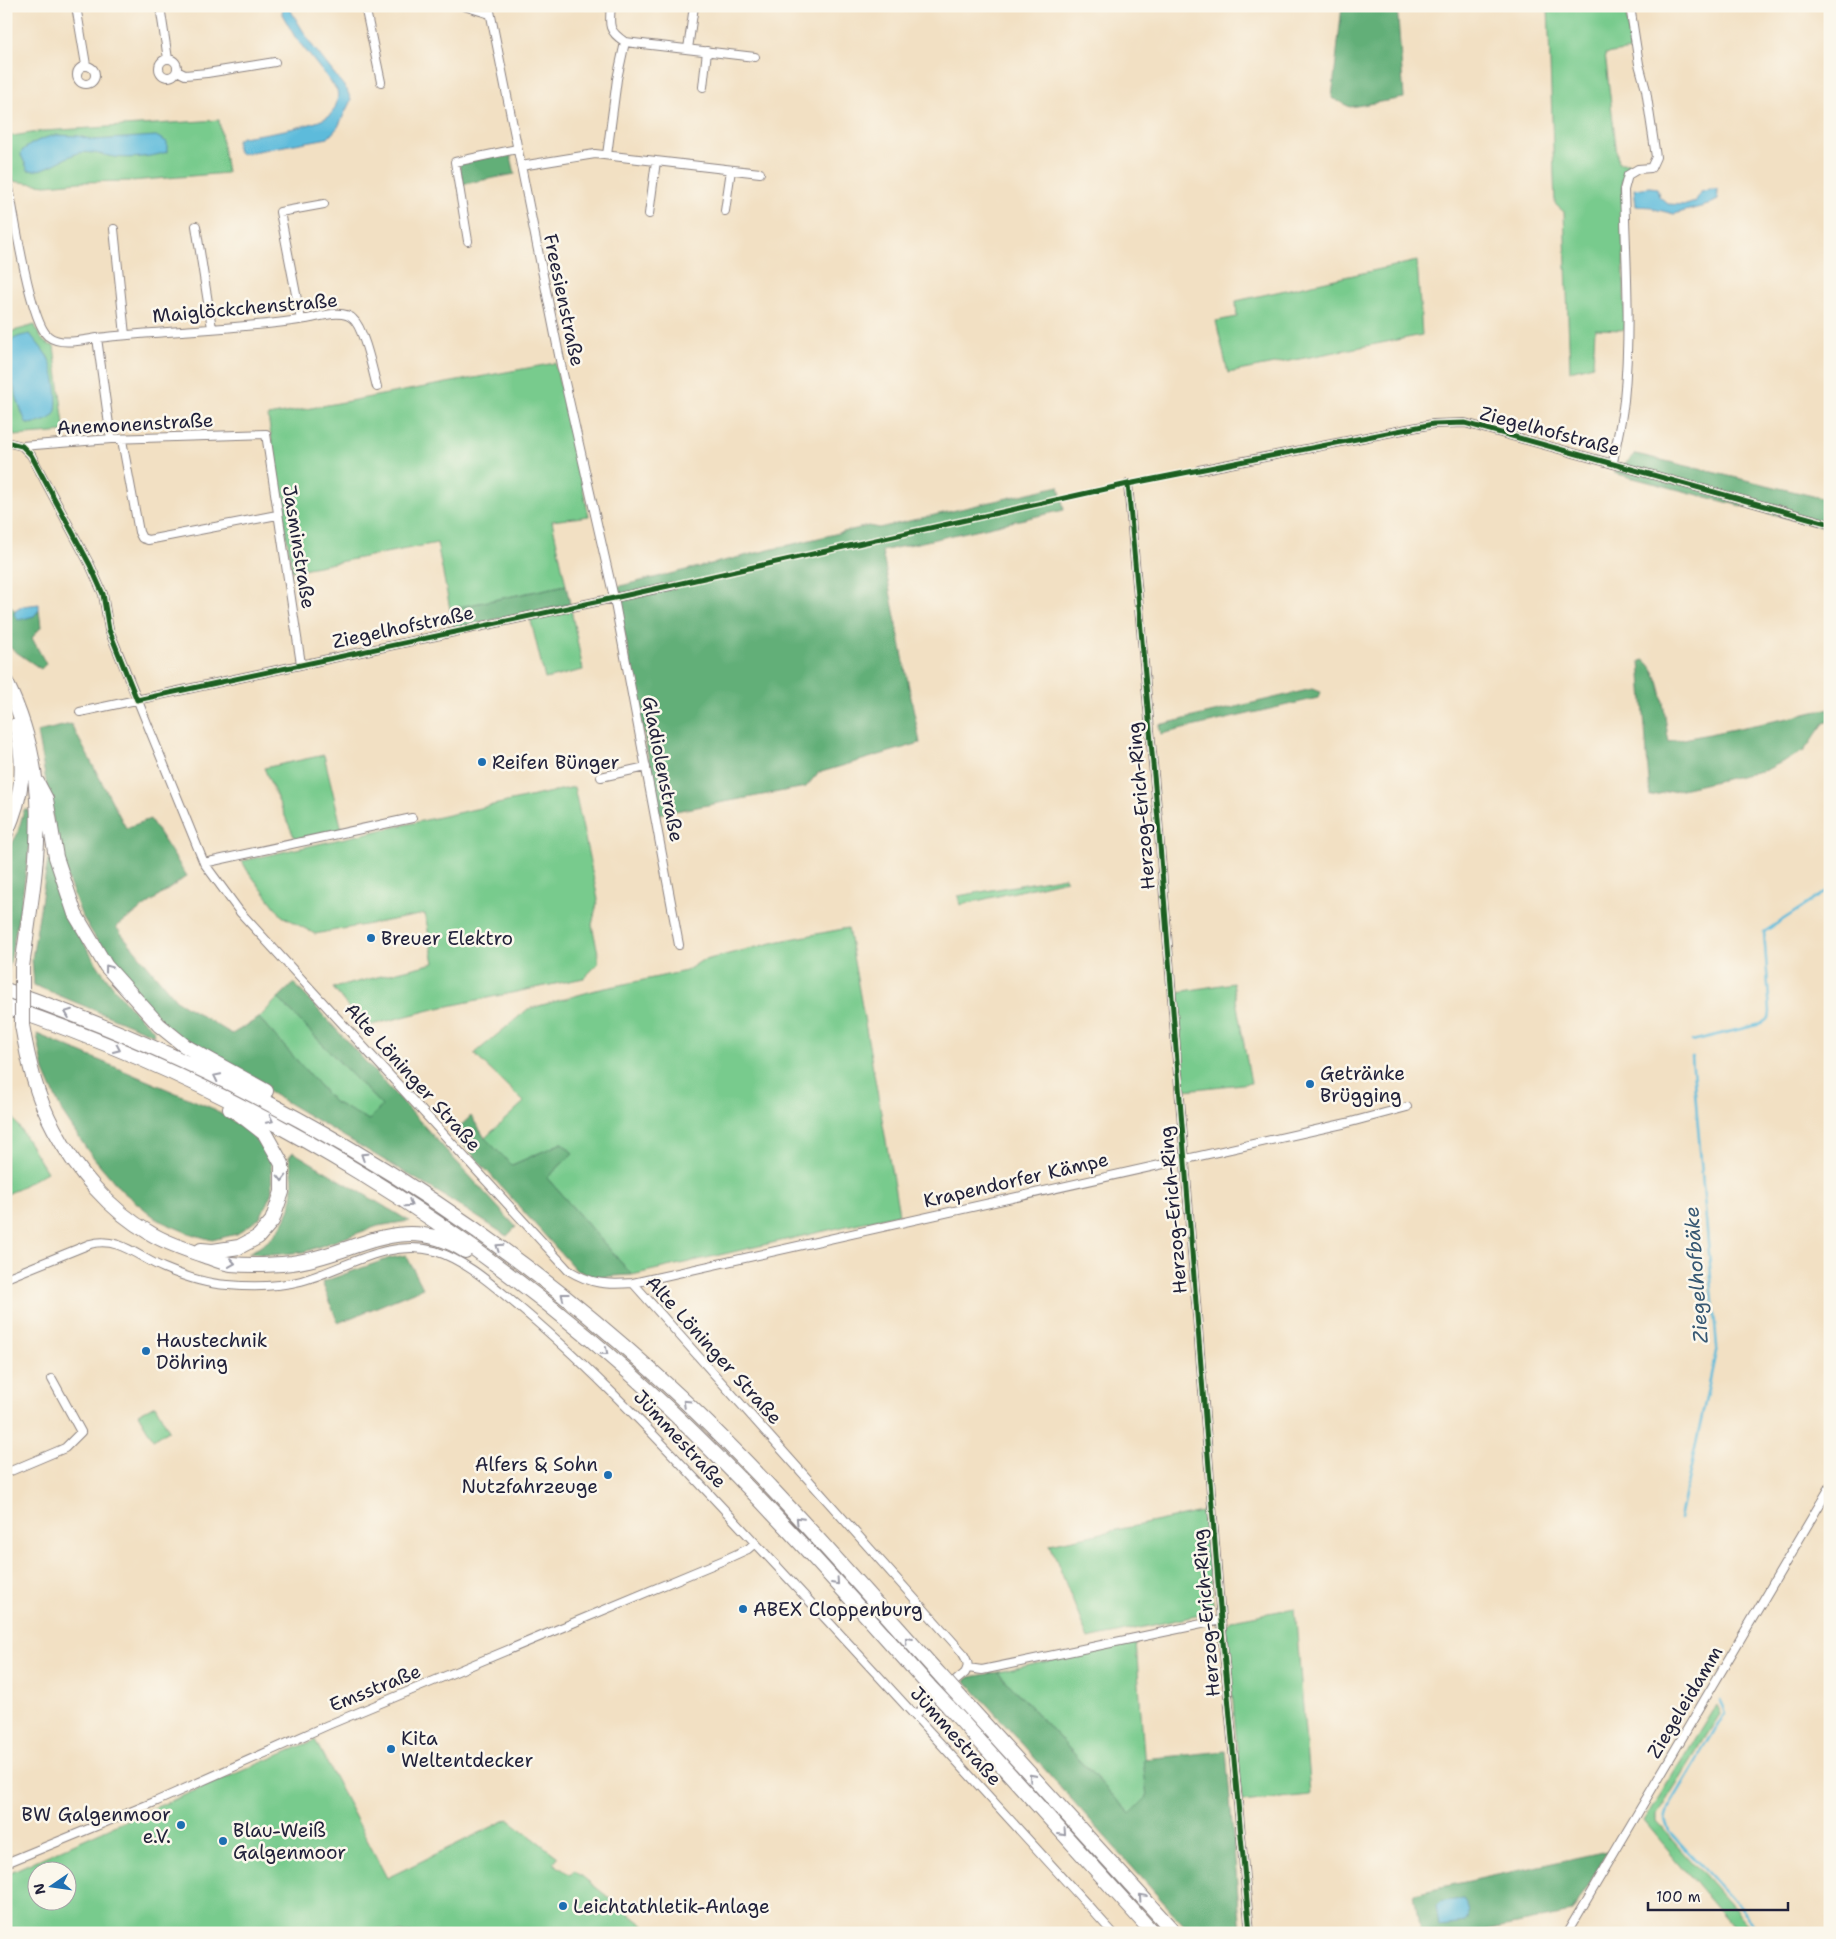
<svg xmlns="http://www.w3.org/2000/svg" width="1836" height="1939" viewBox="0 0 1836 1939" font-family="'Shantell Sans',sans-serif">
	<rect width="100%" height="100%" fill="#fbf7ec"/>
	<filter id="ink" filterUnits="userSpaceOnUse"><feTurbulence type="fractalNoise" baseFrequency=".02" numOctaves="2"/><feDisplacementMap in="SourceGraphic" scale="10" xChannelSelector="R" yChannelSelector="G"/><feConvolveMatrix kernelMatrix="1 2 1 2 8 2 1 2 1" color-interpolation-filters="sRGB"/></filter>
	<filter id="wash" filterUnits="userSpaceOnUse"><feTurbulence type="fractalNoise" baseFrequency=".0096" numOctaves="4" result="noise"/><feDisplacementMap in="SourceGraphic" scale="20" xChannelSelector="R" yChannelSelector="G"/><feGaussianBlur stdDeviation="1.12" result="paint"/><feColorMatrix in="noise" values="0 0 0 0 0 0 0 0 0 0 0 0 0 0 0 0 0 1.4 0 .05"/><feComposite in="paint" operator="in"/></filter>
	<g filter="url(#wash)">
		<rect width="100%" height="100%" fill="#f2e0c3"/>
		<path fill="#78cb8d" stroke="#4d7664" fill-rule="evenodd" d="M 1548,6 L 1625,6 L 1631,50 L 1605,54 L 1618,163 L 1628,163 L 1630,168 L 1622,180 L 1625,330 L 1595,329 L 1593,365 L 1570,371 L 1564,212 L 1555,204 Z
			M 219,120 L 227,173 L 131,181 L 79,182 L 46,185 L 11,181 L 6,137 L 44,131 Z
			M 1417,261 L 1422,335 L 1228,373 L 1216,321 L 1237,317 L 1236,301 Z
			M 35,325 C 39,335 42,344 54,346 L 65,432 L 14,436 L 6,401 L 6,333 ZM 39,347 L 48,357 L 49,418 L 38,423 L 27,424 Z
			M 555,363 L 589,516 L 552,521 L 566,585 L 450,609 L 437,543 L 292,571 L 268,416 Z
			M 570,604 L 583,670 L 545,679 L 529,613 Z
			M 324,755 L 342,830 L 295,839 L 264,768 Z
			M 574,787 L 598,899 L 592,925 L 598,953 L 598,964 L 584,978 L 434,1009 L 364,1027 L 333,988 L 434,963 L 425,914 L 315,934 L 282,916 L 247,870 L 242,861 Z
			M 1065,877 L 1066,880 L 960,905 L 958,896 Z
			M 848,928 L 899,1214 L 632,1275 L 547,1178 L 573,1153 L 562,1143 L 512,1165 L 485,1138 L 524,1102 L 474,1054 L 528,1009 L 596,990 L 686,971 L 701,961 L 780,941 Z
			M 1233,983 L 1251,1083 L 1185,1090 L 1178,992 Z
			M 278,998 L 382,1106 L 369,1121 L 334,1102 L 259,1018 Z
			M 6,1106 L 47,1172 L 6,1195 Z
			M 155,1405 L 169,1430 L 153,1439 L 138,1414 Z
			M 1206,1511 L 1213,1605 L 1205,1614 L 1088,1639 L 1050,1544 Z
			M 1295,1608 L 1310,1795 L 1242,1802 L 1226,1625 L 1232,1620 Z
			M 1136,1642 L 1147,1797 L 1130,1814 L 998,1672 Z
			M 1716,1705 L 1720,1714 L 1657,1815 L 1657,1822 L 1755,1933 L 1738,1933 L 1644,1821 Z
			M 315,1740 L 387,1878 L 508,1819 L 558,1857 L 553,1863 L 570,1875 L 574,1870 L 651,1931 L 647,1933 L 6,1933 L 6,1874 L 147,1811 ZM 38,1872 L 68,1872 L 68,1902 L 38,1902 Z"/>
		<path fill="#62af78" stroke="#42685a" d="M 1342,6 L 1397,6 L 1404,98 L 1350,107 L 1332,98 Z
			M 510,152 L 515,174 L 463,184 L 459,164 Z
			M 1636,454 L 1830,500 L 1830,529 L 1614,473 Z
			M 1059,486 L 1064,510 L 882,551 L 920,743 L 818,773 L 806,787 L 659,814 L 616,587 L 868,526 L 879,528 Z
			M 566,585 L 570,604 L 454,628 L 450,609 Z
			M 6,601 L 15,611 L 14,615 L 34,616 L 39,610 L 41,627 L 32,638 L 46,664 L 41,669 L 6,645 Z
			M 1644,660 C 1664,673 1664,720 1669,742 L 1784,719 L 1830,708 L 1830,721 L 1824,723 L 1804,751 L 1766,770 L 1650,796 L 1640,661 Z
			M 1312,689 L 1321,692 L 1318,698 L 1161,734 L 1159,725 Z
			M 71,724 L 126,828 L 150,819 L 187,876 L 116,927 L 177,1001 L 232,1034 L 259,1018 L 334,1102 L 369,1120 L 382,1106 L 278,998 L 294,983 L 516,1227 L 507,1236 L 443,1195 L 188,1044 L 166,1025 L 112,965 L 81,914 L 60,858 L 37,732 Z
			M 24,810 L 29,810 L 31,837 L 22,898 L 7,977 L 6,854 L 17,835 Z
			M 48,859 C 56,866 55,878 58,887 C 61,897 66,906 70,916 C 87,954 121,1003 153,1029 L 154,1035 L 34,985 L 32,959 Z
			M 37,1034 L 214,1109 L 250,1132 L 271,1162 L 272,1192 L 260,1218 L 237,1234 L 212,1240 L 188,1233 L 158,1220 L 122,1191 L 88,1151 L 62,1112 L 44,1071 Z
			M 471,1116 L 485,1138 L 512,1165 L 562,1143 L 573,1153 L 547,1178 L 632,1275 L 595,1277 L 576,1270 L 453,1133 Z
			M 293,1152 L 409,1221 L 378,1226 L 304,1252 L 272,1255 L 248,1253 C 254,1250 263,1246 268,1241 C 294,1218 297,1189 289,1157 Z
			M 406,1255 L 423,1288 L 338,1323 L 322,1282 L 390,1258 Z
			M 998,1672 L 1130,1814 L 1147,1797 L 1143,1759 L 1226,1751 L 1241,1933 L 1191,1933 L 965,1680 L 970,1677 Z
			M 1608,1851 L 1571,1913 L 1471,1933 L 1420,1933 L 1414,1893 Z"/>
		<path fill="#5dbbdb" stroke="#406e8b" d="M 283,6 L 288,6 L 311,44 L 347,90 L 351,100 L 338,127 L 328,138 L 241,154 L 237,149 L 237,140 L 242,137 C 261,134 316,127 330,115 C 336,109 339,98 337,90 L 295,37 L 282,14 Z
			M 56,135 L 79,136 L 93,140 L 156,136 L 167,142 L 167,152 C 153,157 129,159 114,157 C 103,155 90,151 79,153 C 61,158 46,173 28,170 L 21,155 L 22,151 C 32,142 43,138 56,135 Z
			M 1650,187 L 1657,188 L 1659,196 L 1668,204 L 1686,205 L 1695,202 L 1701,192 L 1710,189 L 1717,189 L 1718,200 L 1708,205 L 1674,214 L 1654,209 L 1652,207 L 1636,206 L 1634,189 Z
			M 30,334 C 36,342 42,348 47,356 C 54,367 60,401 55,413 C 50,422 36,423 27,424 C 20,411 4,361 8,347 C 11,337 21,336 30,334 Z
			M 39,604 L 39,610 L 34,616 L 19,620 L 14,615 L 15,611 L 23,606 Z
			M 1463,1899 C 1468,1906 1472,1915 1465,1923 L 1439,1926 L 1436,1906 L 1445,1901 Z"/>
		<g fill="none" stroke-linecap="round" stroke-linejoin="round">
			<path stroke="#5dbbdb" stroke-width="2.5" d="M 1692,1041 L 1761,1024 L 1769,1018 L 1770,1012 L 1764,932 L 1830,889
				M 1680,1518 L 1717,1347 L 1692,1057
				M 1720,1700 L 1725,1713 L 1668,1809 L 1665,1820 L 1669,1831 L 1763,1933"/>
		</g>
	</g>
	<g filter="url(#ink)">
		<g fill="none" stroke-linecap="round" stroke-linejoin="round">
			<g stroke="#8a817f" stroke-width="10">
				<path id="street" d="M 76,6 L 86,65
					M 160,6 L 168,59
					M 365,6 L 381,82
					M 464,6 L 490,14
					M 489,6 L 561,365 L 614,598 L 679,945
					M 611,6 C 609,25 608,31 625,42 L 755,57
					M 688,49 L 694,6
					M159 68a9 9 0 1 1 18 0a9 9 0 1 1-18 0Z
					M77 75a9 9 0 1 1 18 0a9 9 0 1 1-18 0Z
					M 177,71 L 185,75 L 207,73 L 275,62
					M 703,87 L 707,51
					M 607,155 L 617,79 L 625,42
					M 521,166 L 595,154 L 760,173
					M 6,169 C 11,198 29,321 48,336 C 60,346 83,340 97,338 L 111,439
					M 725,211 L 731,170
					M 649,214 L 656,161
					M 196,226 L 212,328
					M 114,229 L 125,335
					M 468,241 L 455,162 L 517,149
					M 301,320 L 280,212 L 324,204
					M 97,338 C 166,330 237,330 306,319 C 319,317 343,308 353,319 C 364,328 373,372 377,387
					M 122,440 L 139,532 L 142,538 L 148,540 L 277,515
					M 6,442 L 22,446 L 111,439 L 266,434 L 301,664
					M 22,446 L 31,455 L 90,565 L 103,594 L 109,630 L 204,863 L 240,912 L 568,1270 C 591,1284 606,1285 633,1283 L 962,1652 C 967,1660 970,1665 965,1673 L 915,1715
					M 1613,463 C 1616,442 1622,421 1624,400 C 1631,330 1626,260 1624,190 L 1628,175 L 1638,169 L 1651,168 L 1656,157 L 1646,90 L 1639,64 L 1630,6
					M 1199,470 L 1433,424 L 1465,423 L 1830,524
					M 1128,484 L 1158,820 L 1221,1620 L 1250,1933
					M 80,712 L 675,585
					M 601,777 L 646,767
					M 204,863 L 412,818
					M 6,1278 L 90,1244 C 119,1236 139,1258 164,1268 C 183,1276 207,1284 228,1285 C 251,1287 278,1287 301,1281 C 345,1269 387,1238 435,1251 C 464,1260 489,1282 512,1301 C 581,1358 642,1422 703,1487 C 841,1634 977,1783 1113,1933
					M 633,1283 L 1347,1123 L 1407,1107
					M 6,1473 L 65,1448 L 81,1432 L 52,1379
					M 968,1668 L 982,1670 L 1221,1620
					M 6,1863 L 157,1801 L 328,1725 L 724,1560 L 748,1549 L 755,1543
					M 1567,1933 L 1830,1487"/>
			</g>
			<g stroke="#8a817f" stroke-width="16">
				<path id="highway" d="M 6,682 C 55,781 36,864 22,967
					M 37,782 L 46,799 L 56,857 L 75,914 L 106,966 L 159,1025 L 185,1046 L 266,1091
					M 6,833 C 23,794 26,767 16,725
					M 6,990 C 245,1072 466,1202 653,1372 C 757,1465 848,1573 941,1676
					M 6,1007 C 254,1090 479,1231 670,1410 C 762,1497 845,1592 929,1686
					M 22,1025 C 28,1061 36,1096 54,1129 C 75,1169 110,1211 150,1233 C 166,1243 185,1249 202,1255 C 212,1258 222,1263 231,1264 C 251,1266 272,1265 292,1263 C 354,1255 402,1210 465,1251
					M 201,1250 L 213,1251 L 239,1247 L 258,1237 L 272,1221 L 282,1192 L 282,1164 L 265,1134 L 238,1113 L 230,1109
					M 959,1696 L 1175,1933
					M 948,1706 L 1153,1933"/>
			</g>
			<use href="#street" stroke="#fff" stroke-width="8"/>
			<use href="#highway" stroke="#fff" stroke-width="14"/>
			<g stroke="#8a817f" stroke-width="16" stroke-linecap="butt">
				<path id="highway-bridge" d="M 22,967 L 22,1025
					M 941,1676 L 959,1696
					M 929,1686 L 948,1706"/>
			</g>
			<use href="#highway-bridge" stroke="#fff" stroke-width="14"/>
			<g stroke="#fbf7ec" stroke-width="8">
				<path id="cycleway" d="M 6,442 L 22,446 L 31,455 L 90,565 L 103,594 L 109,630 L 137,700 L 614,598 L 1128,484 L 1433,424 L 1465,423 L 1830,524
					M 1128,484 L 1158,820 L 1221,1620 L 1250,1933"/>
			</g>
			<use href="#cycleway" stroke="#1b5e20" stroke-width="5"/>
		</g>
		<defs><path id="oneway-chevron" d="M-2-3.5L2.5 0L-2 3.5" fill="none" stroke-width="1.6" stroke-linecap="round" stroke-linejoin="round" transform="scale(1.25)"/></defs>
		<g stroke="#9c9ca7">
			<use href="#oneway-chevron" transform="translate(108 968) rotate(-127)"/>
			<use href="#oneway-chevron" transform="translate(68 1013) rotate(-159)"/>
			<use href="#oneway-chevron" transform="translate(117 1049) rotate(24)"/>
			<use href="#oneway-chevron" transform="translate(217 1077) rotate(-154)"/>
			<use href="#oneway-chevron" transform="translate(270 1120) rotate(26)"/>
			<use href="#oneway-chevron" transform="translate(364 1156) rotate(-147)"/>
			<use href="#oneway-chevron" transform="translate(282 1178) rotate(90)"/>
			<use href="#oneway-chevron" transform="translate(409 1204) rotate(33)"/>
			<use href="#oneway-chevron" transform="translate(499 1247) rotate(-145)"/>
			<use href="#oneway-chevron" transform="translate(232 1263) rotate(8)"/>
			<use href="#oneway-chevron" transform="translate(564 1296) rotate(-142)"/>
			<use href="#oneway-chevron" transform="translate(605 1352) rotate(40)"/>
			<use href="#oneway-chevron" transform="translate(686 1403) rotate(-136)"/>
			<use href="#oneway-chevron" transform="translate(799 1520) rotate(-133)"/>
			<use href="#oneway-chevron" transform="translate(836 1582) rotate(48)"/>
			<use href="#oneway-chevron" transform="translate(908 1640) rotate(-132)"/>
			<use href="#oneway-chevron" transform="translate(1032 1777) rotate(-132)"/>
			<use href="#oneway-chevron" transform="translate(1063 1833) rotate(48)"/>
			<use href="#oneway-chevron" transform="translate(1142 1897) rotate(-132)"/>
		</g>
	</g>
	<g fill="#1f6fb2" stroke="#fbf7ec" stroke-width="2">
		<circle cx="482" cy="762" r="5"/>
		<circle cx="371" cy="938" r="5"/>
		<circle cx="1310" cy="1084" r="5"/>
		<circle cx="146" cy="1351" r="5"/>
		<circle cx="608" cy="1475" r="5"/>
		<circle cx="743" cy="1609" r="5"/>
		<circle cx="391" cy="1749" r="5"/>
		<circle cx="181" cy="1825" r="5"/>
		<circle cx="223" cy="1841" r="5"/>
		<circle cx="563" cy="1906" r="5"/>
	</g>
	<g text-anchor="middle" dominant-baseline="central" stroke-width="5" stroke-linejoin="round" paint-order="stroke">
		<g font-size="19" fill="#22223b" stroke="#fbf7ec">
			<text transform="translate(564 300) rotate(78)">Freesienstraße</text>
			<text transform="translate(245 308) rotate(-5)">Maiglöckchenstraße</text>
			<text transform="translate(135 424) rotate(-3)">Anemonenstraße</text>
			<text transform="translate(1550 431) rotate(15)">Ziegelhofstraße</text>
			<text transform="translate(299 547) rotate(81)">Jasminstraße</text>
			<text transform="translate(403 627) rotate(-12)">Ziegelhofstraße</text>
			<text transform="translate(663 769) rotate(79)">Gladiolenstraße</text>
			<text transform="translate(1141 806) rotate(-95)">Herzog-Erich-Ring</text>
			<text transform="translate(413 1077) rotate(48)">Alte Löninger Straße</text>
			<text transform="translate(1016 1180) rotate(-13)">Krapendorfer Kämpe</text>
			<text transform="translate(1173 1210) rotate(-95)">Herzog-Erich-Ring</text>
			<text transform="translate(714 1350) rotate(48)">Alte Löninger Straße</text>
			<text transform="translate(680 1439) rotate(47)">Jümmestraße</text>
			<text transform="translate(1206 1613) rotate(-95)">Herzog-Erich-Ring</text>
			<text transform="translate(375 1688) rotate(-22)">Emsstraße</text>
			<text transform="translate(1685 1702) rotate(-59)">Ziegeleidamm</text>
			<text transform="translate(956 1736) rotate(48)">Jümmestraße</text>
		</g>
		<g font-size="19" fill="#22223b" stroke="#fbf7ec" text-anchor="start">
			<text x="492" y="762">Reifen Bünger</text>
			<text x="381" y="938">Breuer Elektro</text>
			<text x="1320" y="1073">Getränke<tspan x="1320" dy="22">Brügging</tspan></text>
			<text x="156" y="1340">Haustechnik<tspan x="156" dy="22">Döhring</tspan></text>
			<text x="598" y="1464" text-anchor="end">Alfers &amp; Sohn<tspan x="598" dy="22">Nutzfahrzeuge</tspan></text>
			<text x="753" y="1609">ABEX Cloppenburg</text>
			<text x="401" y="1738">Kita<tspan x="401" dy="22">Weltentdecker</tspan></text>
			<text x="171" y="1814" text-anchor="end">BW Galgenmoor<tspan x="171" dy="22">e.V.</tspan></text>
			<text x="233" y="1830">Blau-Weiß<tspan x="233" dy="22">Galgenmoor</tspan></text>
			<text x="573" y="1906">Leichtathletik-Anlage</text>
		</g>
		<g font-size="20" font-style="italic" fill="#375873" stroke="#fbf7ec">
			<text transform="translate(1696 1275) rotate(-94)">Ziegelhofbäke</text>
		</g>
	</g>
	<rect width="1836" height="1939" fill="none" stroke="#fbf7ec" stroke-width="25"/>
	<g transform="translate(52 1886) rotate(257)"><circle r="24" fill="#fbf7ec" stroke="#a4a2a5"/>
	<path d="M0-4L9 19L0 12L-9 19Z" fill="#1f6fb2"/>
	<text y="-8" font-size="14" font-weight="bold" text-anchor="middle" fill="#22223b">N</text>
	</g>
	<path d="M1648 1902v8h140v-8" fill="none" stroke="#22223b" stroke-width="2.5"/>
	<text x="1656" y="1902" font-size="15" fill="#22223b" stroke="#fbf7ec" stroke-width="4" paint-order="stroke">100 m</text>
</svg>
